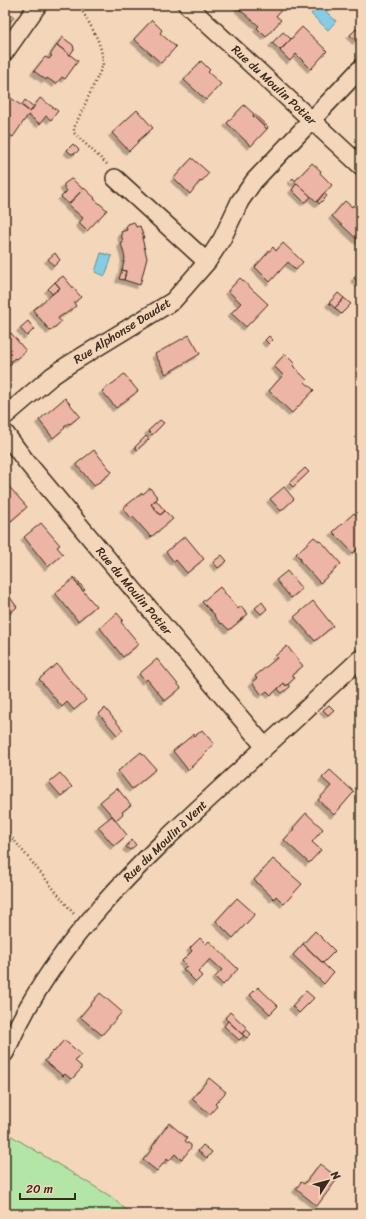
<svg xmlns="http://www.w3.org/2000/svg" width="366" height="1219" viewBox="0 0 366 1219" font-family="Sriracha,sans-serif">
	<defs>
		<filter id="shadow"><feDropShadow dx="-3.5" dy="3.5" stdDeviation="0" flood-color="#0004"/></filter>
	</defs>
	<rect width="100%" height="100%" fill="#f4d7ba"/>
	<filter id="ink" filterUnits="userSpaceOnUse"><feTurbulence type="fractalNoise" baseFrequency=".025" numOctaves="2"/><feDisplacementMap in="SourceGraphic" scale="8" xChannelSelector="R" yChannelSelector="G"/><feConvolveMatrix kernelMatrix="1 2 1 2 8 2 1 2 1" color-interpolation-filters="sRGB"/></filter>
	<g filter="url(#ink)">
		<path fill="#b2e5a6" stroke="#768862" d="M 5,1132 L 110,1196 L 131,1214 L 5,1214 Z"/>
		<path fill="#85cce6" stroke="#678b96" d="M 319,5 L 336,21 L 328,30 L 311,14 Z
			M 101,253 L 112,256 L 105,276 L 95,272 Z"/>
		<path fill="#edb5a5" stroke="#3b2a1e" filter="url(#shadow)" d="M 239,5 L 280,5 L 283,8 L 276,16 L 281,20 L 266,37 L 257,28 L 259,26 L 239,9 Z
			M 9,13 L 14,17 L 9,23 L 5,20 Z
			M 152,20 L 162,30 L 160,33 L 176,47 L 161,63 L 134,39 Z
			M 302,27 L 327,51 L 311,69 L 296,54 L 290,61 L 280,51 Z
			M 356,29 L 361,34 L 361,36 L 356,41 L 350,35 Z
			M 283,32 L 291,39 L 280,50 L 272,43 Z
			M 62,37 L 73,45 L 74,49 L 70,55 L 57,45 Z
			M 57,45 L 78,61 L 65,79 L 62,77 L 56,84 L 47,78 L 46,80 L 34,71 L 45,57 L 49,59 L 52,56 L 50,55 Z
			M 201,61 L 210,70 L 208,72 L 221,84 L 206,100 L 184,80 Z
			M 11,98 L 30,112 L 40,98 L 58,111 L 51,120 L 46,116 L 40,124 L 28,115 L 13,137 L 5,132 L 5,107 Z
			M 25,100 L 34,107 L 30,112 L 22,105 Z
			M 244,105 L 254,114 L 253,116 L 267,129 L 251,146 L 227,123 Z
			M 137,110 L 153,128 L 138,141 L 138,142 L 129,151 L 112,133 Z
			M 254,114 L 268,127 L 267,129 L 253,116 Z
			M 73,144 L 79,150 L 76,153 L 71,154 L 67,150 Z
			M 192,158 L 209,173 L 201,182 L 200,181 L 190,194 L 174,178 Z
			M 5,159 L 9,163 L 5,168 Z
			M 312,163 L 321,171 L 320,173 L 332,185 L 317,202 L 295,182 L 294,183 L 291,180 L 293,178 L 295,181 Z
			M 71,179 L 73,180 L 83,189 L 69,204 L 61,197 L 67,191 L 64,187 L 64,184 Z
			M 297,183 L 311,197 L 305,202 L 303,201 L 292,190 Z
			M 84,188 L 95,198 L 94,199 L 107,210 L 87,231 L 79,223 L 83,218 L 68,205 Z
			M 324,193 L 327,196 L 319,204 L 317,201 Z
			M 345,201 L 352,207 L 353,205 L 361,212 L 361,241 L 360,242 L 332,216 Z
			M 134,222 L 136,227 L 140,226 L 144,238 L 142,238 L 147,258 L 140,285 L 124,280 L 126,271 L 122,270 L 125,258 L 121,243 L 123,243 L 121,232 L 127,230 L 126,227 L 128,224 Z
			M 283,243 L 303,262 L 296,270 L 288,262 L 270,282 L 255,267 L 273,247 L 276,251 Z
			M 55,253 L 60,260 L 54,266 L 48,259 Z
			M 122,270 L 126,271 L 124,280 L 119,279 Z
			M 361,271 L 361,285 L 354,278 Z
			M 63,276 L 81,297 L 74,303 L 76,306 L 64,315 L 64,314 L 58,318 L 61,322 L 50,331 L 33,310 L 60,288 L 55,282 Z
			M 240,278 L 268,304 L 246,327 L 231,313 L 241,303 L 228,291 Z
			M 55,282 L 60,288 L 52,294 L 48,289 Z
			M 338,293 L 344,298 L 335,308 L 329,303 Z
			M 344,298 L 351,304 L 341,314 L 335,308 Z
			M 28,321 L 34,329 L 27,336 L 20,328 Z
			M 11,333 L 26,351 L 16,359 L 15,358 L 11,361 L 12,363 L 5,368 L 5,338 Z
			M 189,335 L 200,354 L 166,374 L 155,354 Z
			M 269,336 L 273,340 L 269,344 L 265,340 Z
			M 285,354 L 295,364 L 293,366 L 307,380 L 305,382 L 314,390 L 292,413 L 269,391 L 283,375 L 274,366 Z
			M 124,374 L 138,391 L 116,408 L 102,391 L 116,381 Z
			M 65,398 L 80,416 L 70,424 L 69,423 L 64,426 L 65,428 L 53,438 L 39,420 Z
			M 160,420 L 164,423 L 152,435 L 148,431 Z
			M 146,436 L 149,439 L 137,450 L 135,447 Z
			M 94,450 L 112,472 L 94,486 L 76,464 Z
			M 305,468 L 309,472 L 293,487 L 289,483 Z
			M 5,482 L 27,507 L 11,521 L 5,514 Z
			M 284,487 L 294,499 L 281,511 L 270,499 Z
			M 150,488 L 158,498 L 151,504 L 160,515 L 165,511 L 173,519 L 151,537 L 133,517 L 131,518 L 123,508 L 142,493 L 143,494 Z
			M 156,500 L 165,511 L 160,515 L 151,504 Z
			M 354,513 L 361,520 L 361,546 L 353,553 L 333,532 Z
			M 41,523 L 60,545 L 57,547 L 63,554 L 48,567 L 24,537 Z
			M 185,536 L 204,559 L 187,573 L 176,560 L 174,562 L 166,552 Z
			M 314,537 L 320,542 L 321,541 L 341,564 L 320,583 L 300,561 L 301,559 L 296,554 Z
			M 222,555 L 227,561 L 218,568 L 213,562 Z
			M 287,571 L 302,589 L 291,598 L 276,580 Z
			M 74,577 L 85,590 L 83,591 L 73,579 Z
			M 73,579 L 96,606 L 78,621 L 55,593 Z
			M 220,587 L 238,609 L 241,606 L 248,614 L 229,630 L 222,623 L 221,624 L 214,616 L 215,615 L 202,602 Z
			M 9,596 L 17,607 L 9,614 L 5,609 L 5,599 Z
			M 313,601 L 333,626 L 315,641 L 294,617 Z
			M 262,602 L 267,609 L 261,614 L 255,608 Z
			M 117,613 L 123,620 L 121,622 L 139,644 L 123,657 L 100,628 Z
			M 287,646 L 303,666 L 292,675 L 295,678 L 286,686 L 284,683 L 271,695 L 267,691 L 262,695 L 252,682 L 257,678 L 255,676 L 277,658 L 275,656 Z
			M 157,659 L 181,688 L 165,701 L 147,679 L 145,681 L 139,674 Z
			M 57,664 L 86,700 L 74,710 L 67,702 L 62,707 L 39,679 Z
			M 284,683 L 286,686 L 288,684 L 290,687 L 282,693 L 278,689 Z
			M 329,705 L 334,710 L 328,715 L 323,710 Z
			M 105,708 L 123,730 L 117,735 L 99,714 Z
			M 202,730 L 214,744 L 207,750 L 208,751 L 188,770 L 173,751 L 194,734 L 195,736 Z
			M 141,752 L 156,769 L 132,789 L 118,771 Z
			M 330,770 L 354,792 L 334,815 L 318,800 L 331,786 L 322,778 Z
			M 60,773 L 72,787 L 61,796 L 49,782 Z
			M 117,788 L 131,805 L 122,812 L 123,814 L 116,820 L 100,802 Z
			M 306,813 L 323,829 L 312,842 L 321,850 L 309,863 L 284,840 L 294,829 L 293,828 Z
			M 112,816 L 127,835 L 114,846 L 98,827 Z
			M 132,840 L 136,845 L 130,850 L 126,847 Z
			M 273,859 L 302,884 L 284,904 L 276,896 L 274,899 L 254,880 Z
			M 237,898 L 255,914 L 233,938 L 216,921 Z
			M 315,931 L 335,951 L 323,963 L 303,944 Z
			M 200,938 L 206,944 L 209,941 L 238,969 L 223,985 L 215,977 L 222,970 L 210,959 L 198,972 L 202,976 L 196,982 L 183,969 L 187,966 L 182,961 L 192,951 L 190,948 Z
			M 303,944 L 333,973 L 324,984 L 293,955 Z
			M 258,987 L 278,1006 L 270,1014 L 250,995 Z
			M 306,991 L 314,998 L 299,1013 L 292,1006 Z
			M 100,993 L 122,1012 L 102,1035 L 80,1017 Z
			M 230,1012 L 247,1028 L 242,1034 L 225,1018 Z
			M 228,1021 L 244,1036 L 239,1040 L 224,1026 Z
			M 246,1029 L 251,1034 L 247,1038 L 242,1034 Z
			M 64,1040 L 81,1054 L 75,1061 L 81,1066 L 81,1069 L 73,1078 L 71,1079 L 65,1074 L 63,1076 L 45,1061 L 53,1051 L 54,1052 Z
			M 209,1078 L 226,1092 L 215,1104 L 217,1106 L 210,1114 L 192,1099 Z
			M 169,1123 L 187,1138 L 185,1141 L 191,1145 L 191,1148 L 183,1158 L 180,1159 L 175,1154 L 169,1161 L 167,1159 L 157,1171 L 143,1160 L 153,1148 L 152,1147 Z
			M 203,1145 L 212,1152 L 207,1158 L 198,1151 Z
			M 320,1164 L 338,1178 L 317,1206 L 296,1189 L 301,1182 L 304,1184 Z"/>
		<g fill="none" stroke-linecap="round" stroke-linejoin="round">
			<g stroke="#3b2a1e" stroke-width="20">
				<path id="minor" d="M 187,5 L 361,166
					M 5,52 L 38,5
					M 115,178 L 207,262
					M 5,416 L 52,376 L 68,365 L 173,301 L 207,262 L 222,239 L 240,201 L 254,181 L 361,68
					M 5,433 L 25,460 L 265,747
					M 5,1053 C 51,945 140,862 225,784 C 271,742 316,700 361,658"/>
			</g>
			<path stroke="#3b2a1e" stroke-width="2.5" stroke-dasharray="1 3" stroke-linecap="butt" d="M 79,5 C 89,24 103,42 103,65 L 74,128 L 74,133 L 107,164
				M 5,829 L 74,914"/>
			<use href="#minor" stroke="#f4d7ba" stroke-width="17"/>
		</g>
	</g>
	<g text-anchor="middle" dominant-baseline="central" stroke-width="3" stroke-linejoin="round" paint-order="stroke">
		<g font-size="12" fill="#3b2a1e" stroke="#f4d7ba">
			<text transform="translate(274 85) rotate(43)">Rue du Moulin Potier</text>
			<text transform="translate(122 331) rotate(-32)">Rue Alphonse Daudet</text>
			<text transform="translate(134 591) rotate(50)">Rue du Moulin Potier</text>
			<text transform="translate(165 841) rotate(-44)">Rue du Moulin à Vent</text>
		</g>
	</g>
	<rect width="366" height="1219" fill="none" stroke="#f4d7ba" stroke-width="20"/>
	<rect x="10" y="10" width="346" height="1199" fill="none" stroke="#3b2a1e" stroke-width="1.5" filter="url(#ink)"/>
	<g transform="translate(328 1181) rotate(54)" stroke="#f4d7ba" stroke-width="3" paint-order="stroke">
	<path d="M0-3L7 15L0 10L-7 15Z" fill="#3b2a1e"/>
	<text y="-6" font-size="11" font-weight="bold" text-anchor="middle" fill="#3b2a1e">N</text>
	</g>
	<path d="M20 1193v6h55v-6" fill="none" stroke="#3b2a1e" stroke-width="2"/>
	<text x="26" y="1193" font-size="12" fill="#3b2a1e" stroke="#f4d7ba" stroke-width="3" paint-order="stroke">20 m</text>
</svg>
